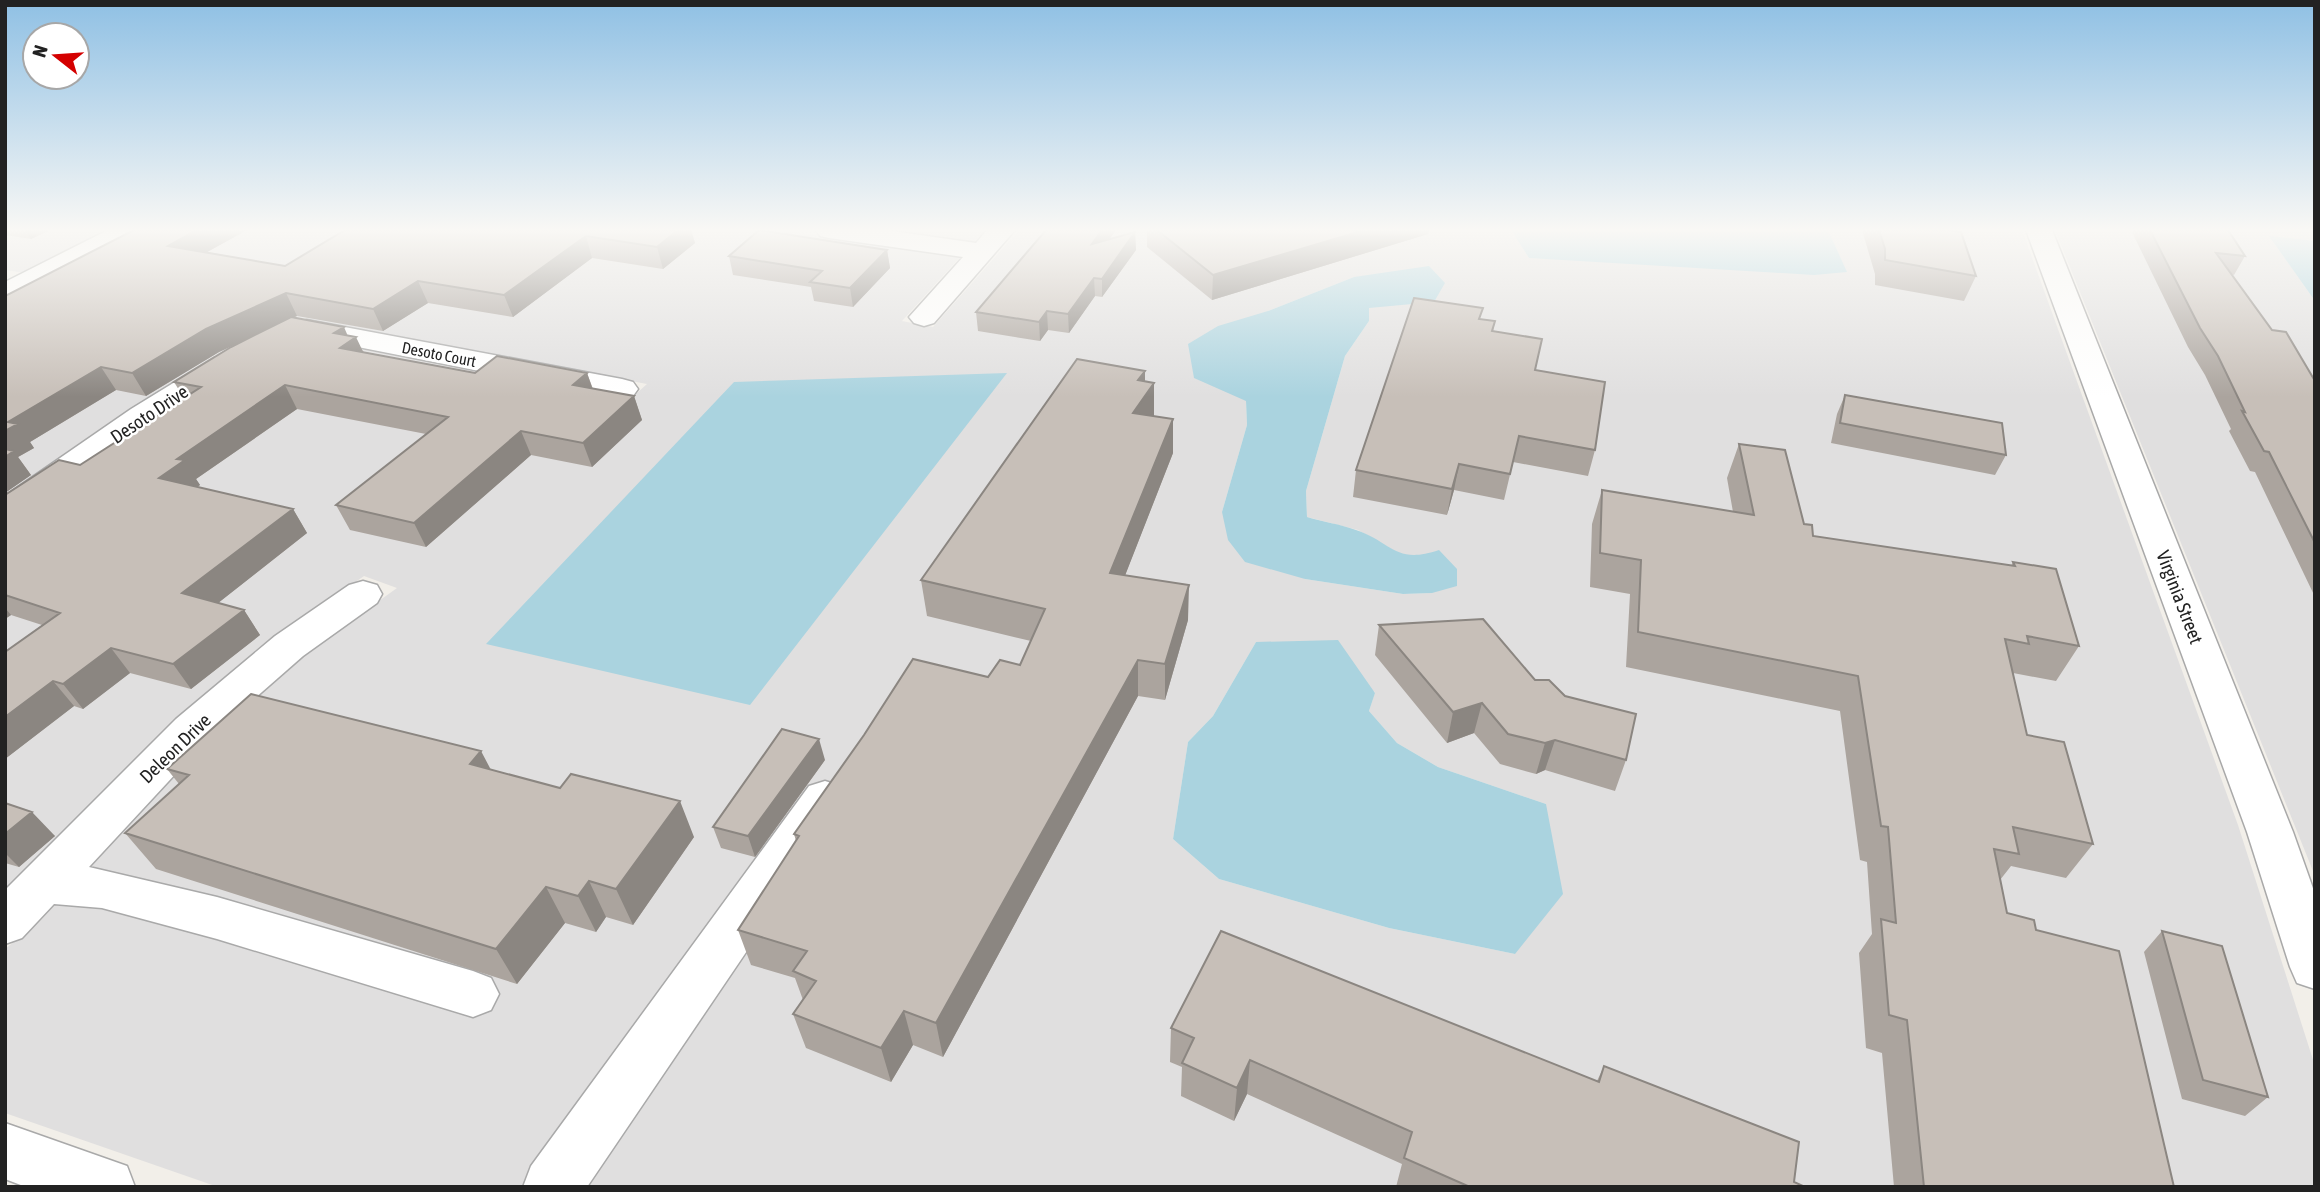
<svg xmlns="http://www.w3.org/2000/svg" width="2320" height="1192" viewBox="0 0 2320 1192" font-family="'Asap Condensed',sans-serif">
	<rect width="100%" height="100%" fill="#f2efe9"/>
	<path fill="#e0dfdf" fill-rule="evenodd" d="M 5,230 L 113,230 L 26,273 L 5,270 Z
		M 146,230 L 779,230 L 961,256 L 902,321 L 933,327 L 1019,230 L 1511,230 L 1529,258 L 1846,271 L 1828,230 L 2022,230 L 2238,825 L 2315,1066 L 2315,1187 L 218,1187 L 5,1113 L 5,949 L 41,920 L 213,734 L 308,652 L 397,588 L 364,576 L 271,641 L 5,895 L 5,526 L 299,337 L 628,401 L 647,384 L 296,317 L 5,498 L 5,302 ZM 1354,277 L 1369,321 L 1345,356 L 1306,491 L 1307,517 L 1358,530 L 1400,554 L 1419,557 L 1432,593 L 1403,594 L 1305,579 L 1222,512 L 1247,425 L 1246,401 L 1268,311 ZM 1256,642 L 1375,692 L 1369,711 L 1397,743 L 1438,767 L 1546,804 L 1515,954 L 1389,928 L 1219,879 L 1173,839 L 1188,742 L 1213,716 Z
		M 879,230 L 985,230 L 973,243 Z
		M 2055,230 L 2315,230 L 2315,241 L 2270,237 L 2315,301 L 2315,876 Z"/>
	<path fill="#aad3df" d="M 1511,230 L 1828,230 L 1847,272 L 1814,275 L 1529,258 Z
		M 2269,236 L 2315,241 L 2315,301 Z
		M 1429,266 L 1445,283 L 1434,302 L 1369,308 L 1369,321 L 1345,356 L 1306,491 L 1307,517 C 1323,522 1340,524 1356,530 C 1392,542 1395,565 1439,550 L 1457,569 L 1457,586 L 1432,593 L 1403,594 L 1305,579 L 1245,562 L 1228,540 L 1222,512 L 1247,425 L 1246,401 L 1194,378 L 1188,344 L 1218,326 L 1268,311 L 1354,277 Z
		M 1007,373 L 750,705 L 486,644 L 734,382 Z
		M 1338,640 L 1375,693 L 1369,711 L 1397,743 L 1438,767 L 1546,804 L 1563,894 L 1515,954 L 1389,928 L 1219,879 L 1173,839 L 1188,742 L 1213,716 L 1256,642 Z"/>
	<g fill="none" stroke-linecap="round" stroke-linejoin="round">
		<g stroke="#a9a9a9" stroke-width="3">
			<path id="minor" d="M 108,230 L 142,230 L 138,236 L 15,299 L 5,301 L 5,282 Z
				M 816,230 L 885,230 L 976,243 L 987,230 L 1015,230 L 934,323 L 924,326 L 914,323 L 909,317 L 963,257 L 829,238 L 820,236 Z
				M 2026,230 L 2052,230 L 2293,832 L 2315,894 L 2315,989 L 2297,983 L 2290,967 L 2247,832 Z
				M 307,320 L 622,379 L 633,382 L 638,389 L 633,396 L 622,399 L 297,335 L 292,329 L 297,323 Z
				M 225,356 L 236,358 L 240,365 L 236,372 C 208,389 180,405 153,424 C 115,451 48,512 5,523 L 5,496 L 131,409 L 214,358 Z
				M 363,581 L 377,585 L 382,594 L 377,603 L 303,656 L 206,741 L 89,867 L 217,897 L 473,971 L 491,978 L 499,994 L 491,1010 L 473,1017 L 217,939 L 102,908 L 54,904 L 22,938 L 5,944 L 5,890 L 176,719 L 275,636 L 349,585 Z
				M 825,781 L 841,786 L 848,799 L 841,812 L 587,1187 L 523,1187 L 531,1166 L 809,786 Z
				M 5,1123 L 127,1166 L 135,1187 L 26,1187 L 5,1179 Z"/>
		</g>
		<use href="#minor" fill="#fff" fill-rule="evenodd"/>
	</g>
	<path fill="#aba49e" d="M 5,230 L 50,230 L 31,239 L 5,235 Z
		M 134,230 L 247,230 L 207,252 L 285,266 L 345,230 L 691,230 L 695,243 L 663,269 L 592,258 L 513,317 L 428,303 L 383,331 L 297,316 L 293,317 L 347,335 L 364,352 L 475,373 L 587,373 L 593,389 L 634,396 L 642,420 L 592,467 L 531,455 L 426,547 L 350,530 L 336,505 L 426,434 L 297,409 L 196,479 L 200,485 L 197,487 L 293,509 L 307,533 L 218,603 L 244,610 L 260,635 L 191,689 L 130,673 L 83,709 L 74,706 L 5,759 L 5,652 L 42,625 L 11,615 L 5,619 L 5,495 L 80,465 L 184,398 L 174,382 L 260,333 L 219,352 L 146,396 L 116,390 L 30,442 L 34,448 L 18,457 L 31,475 L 5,493 L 5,296 Z
		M 1116,230 L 1109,239 L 1135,232 L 1136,250 L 1102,297 L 1095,296 L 1069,333 L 1048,330 L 1040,341 L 978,331 L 976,312 Z
		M 1147,230 L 1429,230 L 1428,234 L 1212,300 L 1147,247 Z
		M 1862,230 L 1949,230 L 1976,276 L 1964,301 L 1875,285 L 1875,274 Z
		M 2131,230 L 2228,230 L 2245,256 L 2234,275 L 2231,274 L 2272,330 L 2315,381 L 2315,597 L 2255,472 L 2250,471 L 2229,431 L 2231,429 L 2205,375 L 2188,347 Z
		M 887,250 L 890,268 L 853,307 L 814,301 L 811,287 L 733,275 L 729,256 Z
		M 1481,319 L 1495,321 L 1493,331 L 1535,370 L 1595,450 L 1588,476 L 1513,462 L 1504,500 L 1454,490 L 1447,515 L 1353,497 L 1356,470 Z
		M 1145,371 L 1145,381 L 1154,383 L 1154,416 L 1173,419 L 1173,453 L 1125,575 L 1188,620 L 1165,700 L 1138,696 L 943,1057 L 913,1045 L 891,1082 L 806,1048 L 793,1014 L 803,1000 L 795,978 L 751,965 L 738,930 L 796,841 L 794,834 L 988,677 L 1020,665 L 1031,641 L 927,616 L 921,580 Z
		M 1845,395 L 2006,455 L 1995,475 L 1831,443 L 1837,414 Z
		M 1739,444 L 1813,536 L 2011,566 L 2013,562 L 2079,646 L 2056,681 L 2013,673 L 2027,735 L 2093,844 L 2066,878 L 2011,866 L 2000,880 L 2007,913 L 2036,930 L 2174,1187 L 1894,1187 L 1882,1053 L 1866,1048 L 1859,953 L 1872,934 L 1867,862 L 1860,860 L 1840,711 L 1626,667 L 1630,594 L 1590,587 L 1592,524 L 1602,490 L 1733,512 L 1727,478 Z
		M 1379,625 L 1535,680 L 1626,760 L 1615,791 L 1545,770 L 1536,774 L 1500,764 L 1474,733 L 1447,743 L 1375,655 Z
		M 825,760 L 755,857 L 721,848 L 713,827 Z
		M 167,769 L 491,770 L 694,837 L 633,925 L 606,917 L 596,932 L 565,923 L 517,984 L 156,869 L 125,833 L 179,784 Z
		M 5,803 L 55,836 L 19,867 L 5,863 Z
		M 2162,931 L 2268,1097 L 2245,1116 L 2182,1099 L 2144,952 Z
		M 1171,1028 L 1597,1081 L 1604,1066 L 1794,1182 L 1805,1187 L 1396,1187 L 1402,1164 L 1247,1094 L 1234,1121 L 1181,1096 L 1182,1067 L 1170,1062 Z"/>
	<path fill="#8b8681" d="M 25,230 L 50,230 L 31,239 Z
		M 197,230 L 247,230 L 180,267 L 168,246 Z
		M 669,230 L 691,230 L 695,243 L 663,269 L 657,247 Z
		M 1102,230 L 1116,230 L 1093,262 L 1092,244 Z
		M 1365,230 L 1429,230 L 1428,234 L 1212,300 L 1213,275 Z
		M 1135,232 L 1136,250 L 1102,297 L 1102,279 Z
		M 586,236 L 592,258 L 513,317 L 504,295 Z
		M 887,250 L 890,268 L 853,307 L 850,288 Z
		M 1094,278 L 1095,296 L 1069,333 L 1068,314 Z
		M 418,281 L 428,303 L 383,331 L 373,309 Z
		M 286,293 L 297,316 L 219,352 L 146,396 L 132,373 L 206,329 Z
		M 1047,311 L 1048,330 L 1040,341 L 1039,322 Z
		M 344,327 L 350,341 L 356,337 L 367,360 L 340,348 L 334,333 Z
		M 101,367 L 116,390 L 30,442 L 34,448 L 18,457 L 31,475 L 5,493 L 5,431 L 8,422 Z
		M 1145,371 L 1145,396 L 1154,383 L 1154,417 L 1133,413 L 1138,380 Z
		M 587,373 L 595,396 L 573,385 Z
		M 285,385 L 297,409 L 196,479 L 200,485 L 175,502 L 159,478 L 177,459 Z
		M 634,396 L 642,420 L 592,467 L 583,443 Z
		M 1173,419 L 1173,453 L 1112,609 L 1110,573 Z
		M 521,431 L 531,455 L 426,547 L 414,523 Z
		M 1459,464 L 1454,490 L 1447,515 L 1452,489 Z
		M 293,509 L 307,533 L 199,618 L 182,593 Z
		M 1189,585 L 1188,620 L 1165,700 L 1165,664 Z
		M 5,608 L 11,615 L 5,619 Z
		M 244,610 L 260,635 L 191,689 L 173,664 Z
		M 111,648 L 130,673 L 83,709 L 63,684 Z
		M 1138,660 L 1138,696 L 943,1057 L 936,1023 Z
		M 53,681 L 74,706 L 5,759 L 5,717 Z
		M 1482,703 L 1474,733 L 1447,743 L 1453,712 Z
		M 819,739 L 825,760 L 755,857 L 748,836 Z
		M 1555,740 L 1545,770 L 1536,774 L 1545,743 Z
		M 481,751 L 500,787 L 470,764 Z
		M 680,801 L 694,837 L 633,925 L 616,889 Z
		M 32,812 L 55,836 L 19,867 L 5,853 L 5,834 Z
		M 589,881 L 606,917 L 596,932 L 578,896 Z
		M 546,887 L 565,923 L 517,984 L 496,949 Z
		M 904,1011 L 913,1045 L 891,1082 L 881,1048 Z
		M 1250,1060 L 1247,1094 L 1234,1121 L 1237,1088 Z"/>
	<path fill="#c7bfb8" stroke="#8b8681" stroke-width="2" d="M 134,230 L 197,230 L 168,246 L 285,266 L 345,230 L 678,230 L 657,247 L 586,236 L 504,295 L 418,281 L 373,309 L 286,293 L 206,329 L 132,373 L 101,367 L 8,422 L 18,424 L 5,431 L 5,296 Z
		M 759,230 L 887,250 L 850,288 L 810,282 L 822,271 L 729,256 Z
		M 1046,230 L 1102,230 L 1092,244 L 1135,232 L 1102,279 L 1094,278 L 1068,314 L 1047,311 L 1039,322 L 976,312 Z
		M 1157,230 L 1365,230 L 1213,275 Z
		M 1879,230 L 1949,230 L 1961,232 L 1976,276 L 1885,260 L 1885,249 Z
		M 2150,230 L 2228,230 L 2245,256 L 2216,253 L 2272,330 L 2286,332 L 2315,381 L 2315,543 L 2269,452 L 2264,451 L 2242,411 L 2245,412 L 2218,356 L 2200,328 Z
		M 1414,298 L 1483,308 L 1479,319 L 1495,321 L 1492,331 L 1542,339 L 1535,370 L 1605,382 L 1595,450 L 1519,436 L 1510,474 L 1459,464 L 1452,489 L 1356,470 Z
		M 291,317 L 344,327 L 334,333 L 356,337 L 340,348 L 475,373 L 497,356 L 587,373 L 573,385 L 634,396 L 583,443 L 521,431 L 414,523 L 336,505 L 448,417 L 285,385 L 177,459 L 185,460 L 159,478 L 293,509 L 182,593 L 244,610 L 173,664 L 111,648 L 63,684 L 53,681 L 5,717 L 5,652 L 60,613 L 5,595 L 5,495 L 59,460 L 80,465 L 201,387 L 174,382 L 231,347 Z
		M 1077,359 L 1145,371 L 1138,380 L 1154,383 L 1133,413 L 1173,419 L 1110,573 L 1189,585 L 1165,664 L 1138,660 L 936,1023 L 904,1011 L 881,1048 L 793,1014 L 816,981 L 793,971 L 807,951 L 738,930 L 799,836 L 794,834 L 864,735 L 913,659 L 988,677 L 1000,660 L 1020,665 L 1045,609 L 921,580 Z
		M 1845,395 L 2002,423 L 2006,455 L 1840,423 Z
		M 1739,444 L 1785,450 L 1804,524 L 1812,525 L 1813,536 L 2015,566 L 2013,562 L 2056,569 L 2079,646 L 2027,636 L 2029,644 L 2005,639 L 2027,735 L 2064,742 L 2093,844 L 2013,827 L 2019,854 L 1994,849 L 2007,913 L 2034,920 L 2036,930 L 2119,951 L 2174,1187 L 1924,1187 L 1907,1020 L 1889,1015 L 1881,919 L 1896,923 L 1888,827 L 1881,826 L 1858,676 L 1638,632 L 1641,560 L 1600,553 L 1602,490 L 1754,515 Z
		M 5,449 L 14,451 L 5,457 Z
		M 1483,619 L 1535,680 L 1549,680 L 1565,696 L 1636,714 L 1626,760 L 1555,740 L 1545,743 L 1508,734 L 1482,703 L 1453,712 L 1379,625 Z
		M 251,694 L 481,751 L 470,764 L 560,788 L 571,774 L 680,801 L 616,889 L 589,881 L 578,896 L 546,887 L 496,949 L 125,833 L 189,775 L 167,769 Z
		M 782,729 L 819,739 L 748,836 L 713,827 Z
		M 5,803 L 32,812 L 5,834 Z
		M 1221,931 L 1599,1082 L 1604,1066 L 1799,1142 L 1794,1182 L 1805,1187 L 1470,1187 L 1404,1158 L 1412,1132 L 1250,1060 L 1237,1088 L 1182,1063 L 1194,1038 L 1171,1028 Z
		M 2162,931 L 2222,946 L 2268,1097 L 2203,1080 Z"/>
	<linearGradient id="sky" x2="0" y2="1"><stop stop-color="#8fc0e4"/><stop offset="0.58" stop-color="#f9f8f5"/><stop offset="1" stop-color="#f9f8f5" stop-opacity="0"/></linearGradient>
	<rect width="2320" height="397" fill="url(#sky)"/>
	<g text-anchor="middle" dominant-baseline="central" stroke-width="5" stroke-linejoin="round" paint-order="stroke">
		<g font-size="16" fill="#222" stroke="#fff">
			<text transform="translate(439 354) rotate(11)">Desoto Court</text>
		</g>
		<g font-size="19" fill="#222" stroke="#fff">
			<text transform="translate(149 414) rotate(-34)">Desoto Drive</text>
			<text transform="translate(2180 597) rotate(69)">Virginia Street</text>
			<text transform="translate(175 748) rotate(-44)">Deleon Drive</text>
		</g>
	</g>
	<rect width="2320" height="1192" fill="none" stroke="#222222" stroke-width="14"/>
	<g transform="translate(56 56) rotate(287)"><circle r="33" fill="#ffffff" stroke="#a7a7a7" stroke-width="2"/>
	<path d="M0-5L12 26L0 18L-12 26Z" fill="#d40000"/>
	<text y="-10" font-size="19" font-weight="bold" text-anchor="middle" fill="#222222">N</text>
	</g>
</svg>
